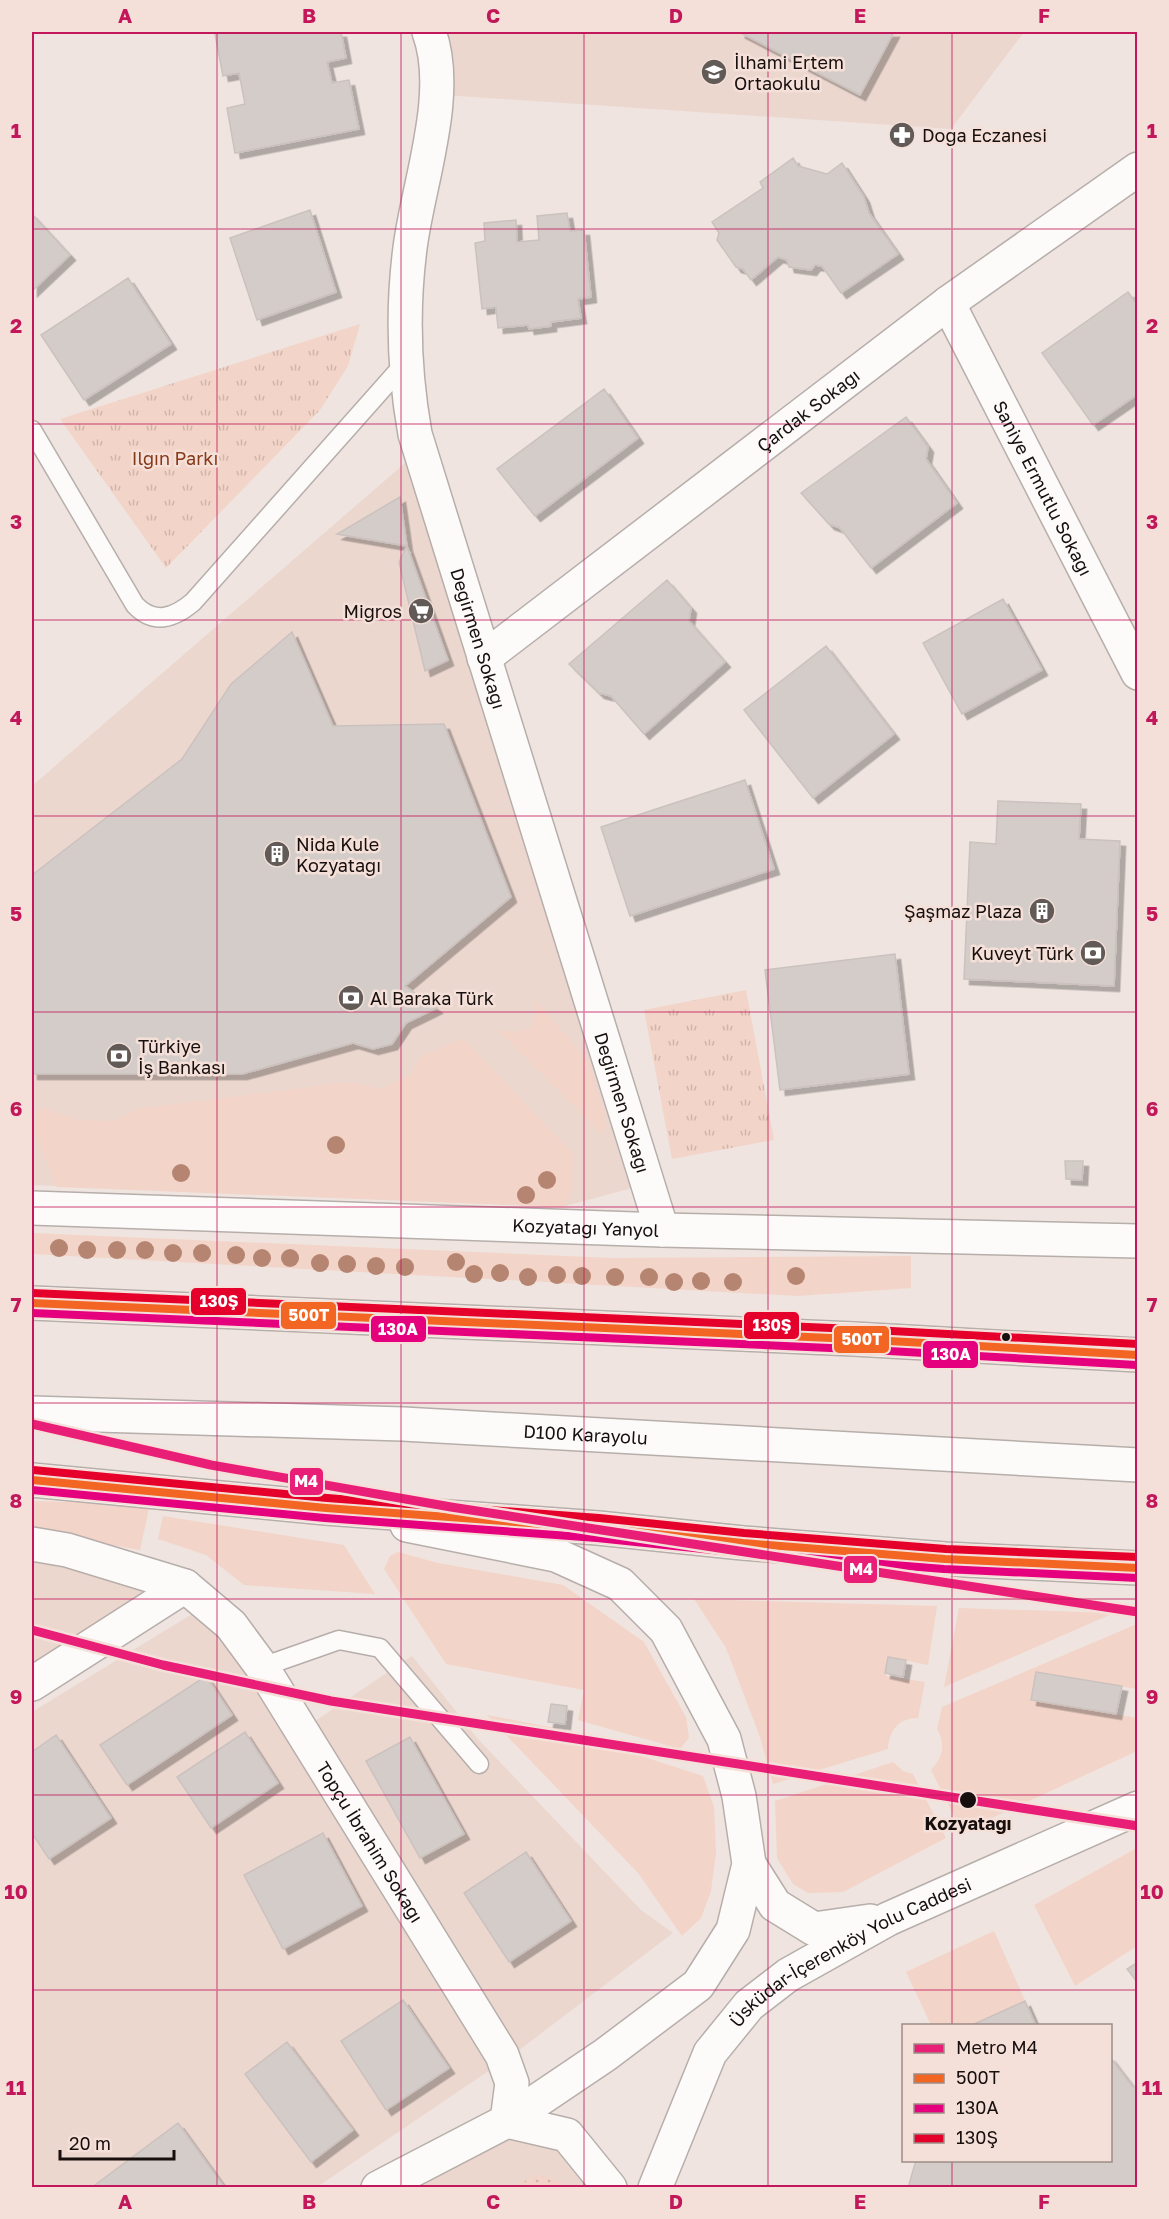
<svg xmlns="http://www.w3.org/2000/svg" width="1169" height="2219" viewBox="0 0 1169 2219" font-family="'Golos Text',sans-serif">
	<defs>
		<pattern id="park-tufts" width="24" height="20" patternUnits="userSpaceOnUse" patternTransform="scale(1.5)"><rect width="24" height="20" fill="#f3d4c8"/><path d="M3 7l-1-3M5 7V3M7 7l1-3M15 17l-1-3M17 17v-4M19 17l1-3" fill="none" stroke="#d0b5ab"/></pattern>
		<pattern id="garden-dots" width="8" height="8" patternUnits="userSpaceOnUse" patternTransform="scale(1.5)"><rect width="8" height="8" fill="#f3d4c8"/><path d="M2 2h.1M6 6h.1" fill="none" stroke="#d0b5ab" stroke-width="1.8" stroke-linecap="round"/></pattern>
		<filter id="shadow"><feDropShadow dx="5.5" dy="5.5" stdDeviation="0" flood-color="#0004"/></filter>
	</defs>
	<rect width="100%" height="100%" fill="#efe4df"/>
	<path fill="#ecd7cf" d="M 435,32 L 1024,32 L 951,129 L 429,94 Z
		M 412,457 L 647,1184 L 562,1207 L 32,1185 L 32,786 Z
		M 32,1556 L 185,1586 L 32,1675 Z
		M 192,1614 L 230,1649 L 490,2070 L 317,2187 L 32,2188 L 32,1712 Z
		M 412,1656 L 477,1738 L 641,1910 L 673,1933 L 518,2051 L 315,1721 Z
		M 507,2121 L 567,2135 L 610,2188 L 378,2188 Z"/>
	<path fill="#f3d4c8" d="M 534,999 L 589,1062 L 607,1125 L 602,1134 L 498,1030 L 515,1032 L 530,1029 L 537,1014 Z
		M 463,1039 L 574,1155 L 570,1197 L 562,1207 L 57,1187 L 33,1128 L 40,1107 L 78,1120 L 115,1121 L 137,1109 L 348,1082 L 382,1089 L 411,1074 L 422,1056 Z
		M 32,1233 L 612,1258 L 911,1256 L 911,1288 L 798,1296 L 32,1254 Z
		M 32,1501 L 150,1504 L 140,1550 L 32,1530 Z
		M 163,1516 L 344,1545 L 375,1594 L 244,1585 L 206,1555 L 158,1539 Z
		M 398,1552 L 438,1563 L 563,1585 L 644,1642 L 686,1717 L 689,1738 L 680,1749 L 578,1720 L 584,1690 L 446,1664 L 384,1569 L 390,1556 Z
		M 694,1599 L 937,1606 L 928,1665 L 889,1657 L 886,1676 L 925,1682 L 918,1718 C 899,1718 889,1730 888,1749 L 773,1784 L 760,1737 L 726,1648 Z
		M 959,1608 L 1114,1613 L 944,1687 Z
		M 1137,1624 L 1137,1689 L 1037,1672 L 1032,1700 L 1137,1718 L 1137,1751 L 962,1832 L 931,1770 C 943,1757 946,1744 937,1729 L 942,1707 Z
		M 487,1715 L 555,1728 L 703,1776 L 714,1807 L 716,1853 L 711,1891 L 701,1918 L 682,1936 L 638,1873 Z
		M 893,1762 L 903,1771 L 913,1774 L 946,1838 L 843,1892 L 808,1893 L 793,1884 L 777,1858 L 775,1801 Z
		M 1137,1848 L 1137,1946 L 1075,1986 L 1034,1905 Z
		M 994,1931 L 1036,2025 L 931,2025 L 906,1972 Z"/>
	<path fill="url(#park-tufts)" d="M 360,324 L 348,366 L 320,410 L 166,568 L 60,419 Z
		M 746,990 L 774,1140 L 672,1159 L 644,1010 Z"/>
	<path fill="url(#garden-dots)" d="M 536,2174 L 575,2187 L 516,2187 Z"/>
	<path fill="#d4ccc8" stroke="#cbc2bf" stroke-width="1.5" filter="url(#shadow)" d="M 227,32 L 341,32 L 346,58 L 327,62 L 332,83 L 349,80 L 359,129 L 235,153 L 227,108 L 245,104 L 239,73 L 223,76 L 215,34 Z
		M 739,32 L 894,32 L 860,95 Z
		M 793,158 L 798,166 L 827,174 L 842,163 L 864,197 L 869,213 L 898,254 L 841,293 L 822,266 L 815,265 L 811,270 L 789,267 L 787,260 L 778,257 L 751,280 L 743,269 L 736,267 L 717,240 L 719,233 L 712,222 L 763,188 L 760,182 Z
		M 310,210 L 336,292 L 257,320 L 230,238 Z
		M 567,213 L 570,231 L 584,230 L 591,297 L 578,299 L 581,318 L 551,322 L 551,326 L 529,329 L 528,325 L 498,328 L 496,307 L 482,309 L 475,243 L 485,241 L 484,223 L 516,220 L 517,242 L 539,240 L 537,216 Z
		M 32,214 L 70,255 L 32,291 Z
		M 128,278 L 171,344 L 84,400 L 41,335 Z
		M 1128,292 L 1138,306 L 1138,394 L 1093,425 L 1042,353 Z
		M 604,389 L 638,438 L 535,516 L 497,469 Z
		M 906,417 L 928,447 L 926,459 L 957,503 L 871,568 L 840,528 L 829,524 L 801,493 Z
		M 400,497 L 407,546 L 337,534 Z
		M 407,546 L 448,660 L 425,671 L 399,562 Z
		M 667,580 L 691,608 L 689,621 L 725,662 L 644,734 L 611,696 L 599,693 L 569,664 Z
		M 1003,599 L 1042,670 L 962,714 L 923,643 Z
		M 292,632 L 333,726 L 444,724 L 511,897 L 405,986 L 437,1008 L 406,1023 L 392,1044 L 373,1049 L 353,1043 L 242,1074 L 32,1074 L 32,875 L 182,759 L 231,684 Z
		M 826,646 L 894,734 L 813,798 L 744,710 Z
		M 745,780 L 774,869 L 630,916 L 601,827 Z
		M 998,801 L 1081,804 L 1079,839 L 1120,841 L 1114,986 L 964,979 L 970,842 L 996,844 Z
		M 895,954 L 909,1074 L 780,1090 L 765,970 Z
		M 1065,1161 L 1083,1161 L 1082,1180 L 1066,1179 Z
		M 888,1657 L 906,1660 L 903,1677 L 885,1673 Z
		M 1036,1672 L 1122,1686 L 1116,1714 L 1031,1700 Z
		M 206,1676 L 232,1715 L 127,1785 L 100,1745 Z
		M 551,1704 L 567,1706 L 565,1724 L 548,1722 Z
		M 245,1732 L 278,1783 L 211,1828 L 177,1777 Z
		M 56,1735 L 111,1818 L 49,1859 L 32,1833 L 32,1752 Z
		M 410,1737 L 464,1834 L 420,1858 L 366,1761 Z
		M 323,1833 L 362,1906 L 283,1949 L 244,1875 Z
		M 526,1852 L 571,1921 L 509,1962 L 464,1893 Z
		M 1138,1962 L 1138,1983 L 1127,1969 Z
		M 403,2000 L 449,2068 L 386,2110 L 341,2041 Z
		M 1025,2001 L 1036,2026 L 970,2026 Z
		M 287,2042 L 353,2130 L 311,2162 L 245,2074 Z
		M 1110,2057 L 1133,2087 L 1138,2085 L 1138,2188 L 908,2188 L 916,2160 L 1110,2160 Z
		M 178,2123 L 225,2188 L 91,2188 Z"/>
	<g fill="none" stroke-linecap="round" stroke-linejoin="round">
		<g stroke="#b6aeaa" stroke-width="21">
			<path id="service" d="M 32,430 L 135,605 C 154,625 174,618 193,602 L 406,362
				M 262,1667 L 339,1640 L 380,1648 L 479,1764"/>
		</g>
		<g stroke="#b6aeaa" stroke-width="36">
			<g id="minor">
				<path id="s1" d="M 429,32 C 452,94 418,184 410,248 C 402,310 404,372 415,434 L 662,1230"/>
				<path id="s2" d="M 948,303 L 1138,673"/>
				<path id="s3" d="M 484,658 L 948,303 L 1138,169"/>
				<path id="s4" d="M 32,1544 L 67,1550 L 185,1586 L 231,1625 L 262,1667 L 502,2055 L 512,2083 L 507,2121"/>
				<path d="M 32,1684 L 185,1586"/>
			</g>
		</g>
		<g stroke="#b6aeaa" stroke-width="36">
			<g id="secondary">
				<path id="s5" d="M 32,1208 L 662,1230 L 1138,1241"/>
			</g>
		</g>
		<g stroke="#b6aeaa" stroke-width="36">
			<g id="primary">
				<path d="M 749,1864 L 775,1905 L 814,1929 L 870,1921"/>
				<path d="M 507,2121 L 567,2135 L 610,2188"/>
				<path d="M 378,2188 L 507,2121 L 605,2055 L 698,1985 L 733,1930 L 749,1864 L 739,1796 L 724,1739 L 666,1630 L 620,1584 L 556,1555 L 407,1525"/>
				<path id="s6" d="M 655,2188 L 710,2053 L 749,2005 L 788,1975 L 888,1919 L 1138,1808"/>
			</g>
		</g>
		<g stroke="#b6aeaa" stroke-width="36">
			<g id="trunk">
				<path d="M 32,1303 L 854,1339 L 1138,1355"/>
				<path id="s7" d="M 32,1413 L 403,1424 L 1138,1465"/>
				<path d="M 32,1480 L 326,1508 L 598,1528 L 743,1543 L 945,1559 L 1138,1568"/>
			</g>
		</g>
		<use href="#service" stroke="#fdfbfa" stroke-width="18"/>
		<use href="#minor" stroke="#fdfbfa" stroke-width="33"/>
		<use href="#secondary" stroke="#fdfbfa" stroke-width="33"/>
		<use href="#primary" stroke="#fdfbfa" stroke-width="33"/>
		<use href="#trunk" stroke="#fdfbfa" stroke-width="33"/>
		<g stroke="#f5e0d9" stroke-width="12">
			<path id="bus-1" d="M 32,1303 L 854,1339 L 1138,1355
				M 32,1480 L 326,1508 L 598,1528 L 743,1543 L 945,1559 L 1138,1568"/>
		</g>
		<g stroke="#f5e0d9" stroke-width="12">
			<path id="bus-2" d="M 32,1313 L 853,1349 L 1137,1365
				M 32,1490 L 325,1518 L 597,1538 L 742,1553 L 944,1569 L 1138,1578"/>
		</g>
		<g stroke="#f5e0d9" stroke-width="12">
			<path id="bus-3" d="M 32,1293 L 854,1329 L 1138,1344
				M 33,1470 L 327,1498 L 599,1518 L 744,1533 L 946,1549 L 1138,1557"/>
		</g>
		<use href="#bus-1" stroke="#f26522" stroke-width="8"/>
		<use href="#bus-2" stroke="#e5007d" stroke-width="8"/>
		<use href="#bus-3" stroke="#e4002b" stroke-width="8"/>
		<g stroke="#f5e0d9" stroke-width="14">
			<path id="metro-1" d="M 32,1424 L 211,1465 L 451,1507 L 1138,1612
				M 32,1630 L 163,1665 L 331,1701 L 1138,1826"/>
		</g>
		<use href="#metro-1" stroke="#e91e76" stroke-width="9"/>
	</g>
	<g fill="#b58571">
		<circle cx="336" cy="1145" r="9"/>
		<circle cx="181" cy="1173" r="9"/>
		<circle cx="547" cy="1180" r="9"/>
		<circle cx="526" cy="1195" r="9"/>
		<circle cx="59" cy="1248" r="9"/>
		<circle cx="87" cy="1250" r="9"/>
		<circle cx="117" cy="1250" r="9"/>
		<circle cx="145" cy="1250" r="9"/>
		<circle cx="173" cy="1253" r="9"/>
		<circle cx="202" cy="1253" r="9"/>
		<circle cx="236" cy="1255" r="9"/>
		<circle cx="262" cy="1258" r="9"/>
		<circle cx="290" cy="1258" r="9"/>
		<circle cx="456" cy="1262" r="9"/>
		<circle cx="320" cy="1263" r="9"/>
		<circle cx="347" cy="1264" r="9"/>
		<circle cx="376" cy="1266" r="9"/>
		<circle cx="405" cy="1267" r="9"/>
		<circle cx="500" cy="1273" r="9"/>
		<circle cx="474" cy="1274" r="9"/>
		<circle cx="557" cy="1275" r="9"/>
		<circle cx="582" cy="1276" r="9"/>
		<circle cx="796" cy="1276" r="9"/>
		<circle cx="528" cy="1277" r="9"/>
		<circle cx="615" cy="1277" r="9"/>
		<circle cx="649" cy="1277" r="9"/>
		<circle cx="701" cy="1281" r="9"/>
		<circle cx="674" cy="1282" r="9"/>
		<circle cx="733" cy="1282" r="9"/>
	</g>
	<path fill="none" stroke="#c2185b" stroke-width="1.5" stroke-opacity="0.55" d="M 217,32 L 217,2188M 401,32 L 401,2188M 584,32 L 584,2188M 768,32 L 768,2188M 952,32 L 952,2026M 32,229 L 1138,229M 32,424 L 1138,424M 32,620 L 1138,620M 32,816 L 1138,816M 32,1012 L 1138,1012M 32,1207 L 1138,1207M 32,1403 L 1138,1403M 32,1599 L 1138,1599M 32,1795 L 1138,1795M 32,1990 L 1138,1990M 952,2160 L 952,2188"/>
	<defs>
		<g id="school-disc" transform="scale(1.35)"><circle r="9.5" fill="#625a56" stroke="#f5e0d9"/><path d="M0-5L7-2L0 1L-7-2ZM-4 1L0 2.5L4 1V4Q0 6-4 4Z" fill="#fff"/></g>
		<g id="pharmacy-disc" transform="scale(1.35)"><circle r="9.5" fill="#625a56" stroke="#f5e0d9"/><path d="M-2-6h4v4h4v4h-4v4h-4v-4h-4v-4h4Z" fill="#fff"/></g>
		<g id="supermarket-disc" transform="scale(1.35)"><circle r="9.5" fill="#625a56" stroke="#f5e0d9"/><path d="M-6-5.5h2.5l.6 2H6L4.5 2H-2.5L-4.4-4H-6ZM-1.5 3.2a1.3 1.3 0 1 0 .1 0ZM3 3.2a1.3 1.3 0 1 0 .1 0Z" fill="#fff"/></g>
		<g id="building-disc" transform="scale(1.35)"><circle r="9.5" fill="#625a56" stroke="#f5e0d9"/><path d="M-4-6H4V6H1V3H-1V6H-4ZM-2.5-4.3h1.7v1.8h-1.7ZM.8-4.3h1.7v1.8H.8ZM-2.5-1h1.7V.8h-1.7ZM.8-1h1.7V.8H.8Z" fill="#fff"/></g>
		<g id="bank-disc" transform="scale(1.35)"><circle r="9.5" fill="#625a56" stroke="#f5e0d9"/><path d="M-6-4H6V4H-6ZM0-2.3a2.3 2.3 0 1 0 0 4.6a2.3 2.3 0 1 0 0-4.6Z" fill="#fff"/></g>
	</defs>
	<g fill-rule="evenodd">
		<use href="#school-disc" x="714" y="72"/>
		<use href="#pharmacy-disc" x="902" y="135"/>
		<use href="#supermarket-disc" x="421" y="611"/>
		<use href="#building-disc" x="277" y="854"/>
		<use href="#building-disc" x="1042" y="911"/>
		<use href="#bank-disc" x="1093" y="953"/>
		<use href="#bank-disc" x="351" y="998"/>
		<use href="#bank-disc" x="119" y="1056"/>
	</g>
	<g fill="#160f0d" stroke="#f5e0d9" stroke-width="2">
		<circle cx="1006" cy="1337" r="5"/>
		<circle cx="968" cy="1800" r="9"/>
	</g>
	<g text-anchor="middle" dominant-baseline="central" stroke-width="5" stroke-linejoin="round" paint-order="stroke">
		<g font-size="18" fill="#160f0d" stroke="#f5e0d9" text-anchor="start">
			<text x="734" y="62">İlhami Ertem<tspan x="734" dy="21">Ortaokulu</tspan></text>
			<text x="922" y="135">Doğa Eczanesi</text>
			<text x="402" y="611" text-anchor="end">Migros</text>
			<text x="296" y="844">Nida Kule<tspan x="296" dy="21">Kozyatağı</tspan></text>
			<text x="1022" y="911" text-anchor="end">Şaşmaz Plaza</text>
			<text x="1074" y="953" text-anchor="end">Kuveyt Türk</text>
			<text x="370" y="998">Al Baraka Türk</text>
			<text x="138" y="1046">Türkiye<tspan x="138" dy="21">İş Bankası</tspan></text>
		</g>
		<g font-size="18" fill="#160f0d" stroke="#f5e0d9">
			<text stroke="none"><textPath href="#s3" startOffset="408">Çardak Sokağı</textPath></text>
			<text stroke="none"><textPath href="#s2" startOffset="208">Saniye Ermutlu Sokağı</textPath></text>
			<text stroke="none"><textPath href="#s1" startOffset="620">Değirmen Sokağı</textPath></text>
			<text stroke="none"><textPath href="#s1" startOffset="1106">Değirmen Sokağı</textPath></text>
			<text stroke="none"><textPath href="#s5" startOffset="554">Kozyatağı Yanyol</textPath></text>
			<text stroke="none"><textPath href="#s7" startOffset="554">D100 Karayolu</textPath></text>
			<text stroke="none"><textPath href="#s4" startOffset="477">Topçu İbrahim Sokağı</textPath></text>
			<text stroke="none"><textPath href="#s6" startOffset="322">Üsküdar-İçerenköy Yolu Caddesi</textPath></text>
		</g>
		<g font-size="18" fill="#863817" stroke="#f5e0d9">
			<text x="175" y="458">Ilgın Parkı</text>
		</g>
		<g font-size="18" font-weight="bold" fill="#160f0d" stroke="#f5e0d9">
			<text x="968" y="1823">Kozyatağı</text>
		</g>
	</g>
	<g stroke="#f5e0d9" stroke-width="2">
		<rect x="190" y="1287" width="57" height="29" rx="6" fill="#e4002b"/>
		<rect x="280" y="1301" width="57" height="29" rx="6" fill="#f26522"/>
		<rect x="743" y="1311" width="57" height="29" rx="6" fill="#e4002b"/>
		<rect x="370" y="1315" width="57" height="28" rx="6" fill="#e5007d"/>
		<rect x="833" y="1325" width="57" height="29" rx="6" fill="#f26522"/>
		<rect x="922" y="1340" width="57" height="29" rx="6" fill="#e5007d"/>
		<rect x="289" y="1467" width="35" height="29" rx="6" fill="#e91e76"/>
		<rect x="843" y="1555" width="35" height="29" rx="6" fill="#e91e76"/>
	</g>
	<g font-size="16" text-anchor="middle" font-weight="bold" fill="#fff">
		<text x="219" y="1307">130Ş</text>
		<text x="309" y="1321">500T</text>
		<text x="772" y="1331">130Ş</text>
		<text x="398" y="1335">130A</text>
		<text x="862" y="1345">500T</text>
		<text x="951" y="1360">130A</text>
		<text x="306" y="1487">M4</text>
		<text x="861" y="1575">M4</text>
	</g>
	<rect width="1169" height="2219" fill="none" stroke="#f5e0d9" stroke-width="66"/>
	<rect x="902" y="2024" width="210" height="138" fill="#f5e0d9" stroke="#9c8c87" stroke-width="1.5"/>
	<rect x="914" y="2044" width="30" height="9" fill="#e91e76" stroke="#9c8c87" stroke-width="1.5"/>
	<text x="956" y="2054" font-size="18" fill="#160f0d">Metro M4</text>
	<rect x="914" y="2074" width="30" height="9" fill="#f26522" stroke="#9c8c87" stroke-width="1.5"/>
	<text x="956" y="2084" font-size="18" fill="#160f0d">500T</text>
	<rect x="914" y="2104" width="30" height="9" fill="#e5007d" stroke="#9c8c87" stroke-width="1.5"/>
	<text x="956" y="2114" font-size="18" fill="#160f0d">130A</text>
	<rect x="914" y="2134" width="30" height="9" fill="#e4002b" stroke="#9c8c87" stroke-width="1.5"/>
	<text x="956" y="2144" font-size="18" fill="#160f0d">130Ş</text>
	<path d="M60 2150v9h114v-9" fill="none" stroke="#160f0d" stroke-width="3"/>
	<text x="69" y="2150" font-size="18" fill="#160f0d" stroke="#f5e0d9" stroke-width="4.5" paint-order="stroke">20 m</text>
	<rect x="33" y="33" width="1103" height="2153" fill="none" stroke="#c2185b" stroke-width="2"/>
	<g font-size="20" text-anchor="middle" font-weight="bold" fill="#c2185b">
		<text x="125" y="23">A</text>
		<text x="309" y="23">B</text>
		<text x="493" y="23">C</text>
		<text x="676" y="23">D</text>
		<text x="860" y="23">E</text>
		<text x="1044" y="23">F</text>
		<text x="16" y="138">1</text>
		<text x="1152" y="138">1</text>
		<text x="16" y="333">2</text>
		<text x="1152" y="333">2</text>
		<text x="16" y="529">3</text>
		<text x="1152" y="529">3</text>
		<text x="16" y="725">4</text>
		<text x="1152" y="725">4</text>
		<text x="16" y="921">5</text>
		<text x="1152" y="921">5</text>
		<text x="16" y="1116">6</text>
		<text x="1152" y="1116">6</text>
		<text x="16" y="1312">7</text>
		<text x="1152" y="1312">7</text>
		<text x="16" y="1508">8</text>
		<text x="1152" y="1508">8</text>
		<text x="16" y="1704">9</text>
		<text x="1152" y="1704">9</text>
		<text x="16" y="1899">10</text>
		<text x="1152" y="1899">10</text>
		<text x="16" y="2095">11</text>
		<text x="1152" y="2095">11</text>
		<text x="125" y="2209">A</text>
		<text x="309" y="2209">B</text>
		<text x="493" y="2209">C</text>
		<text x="676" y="2209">D</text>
		<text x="860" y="2209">E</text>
		<text x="1044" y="2209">F</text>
	</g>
</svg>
